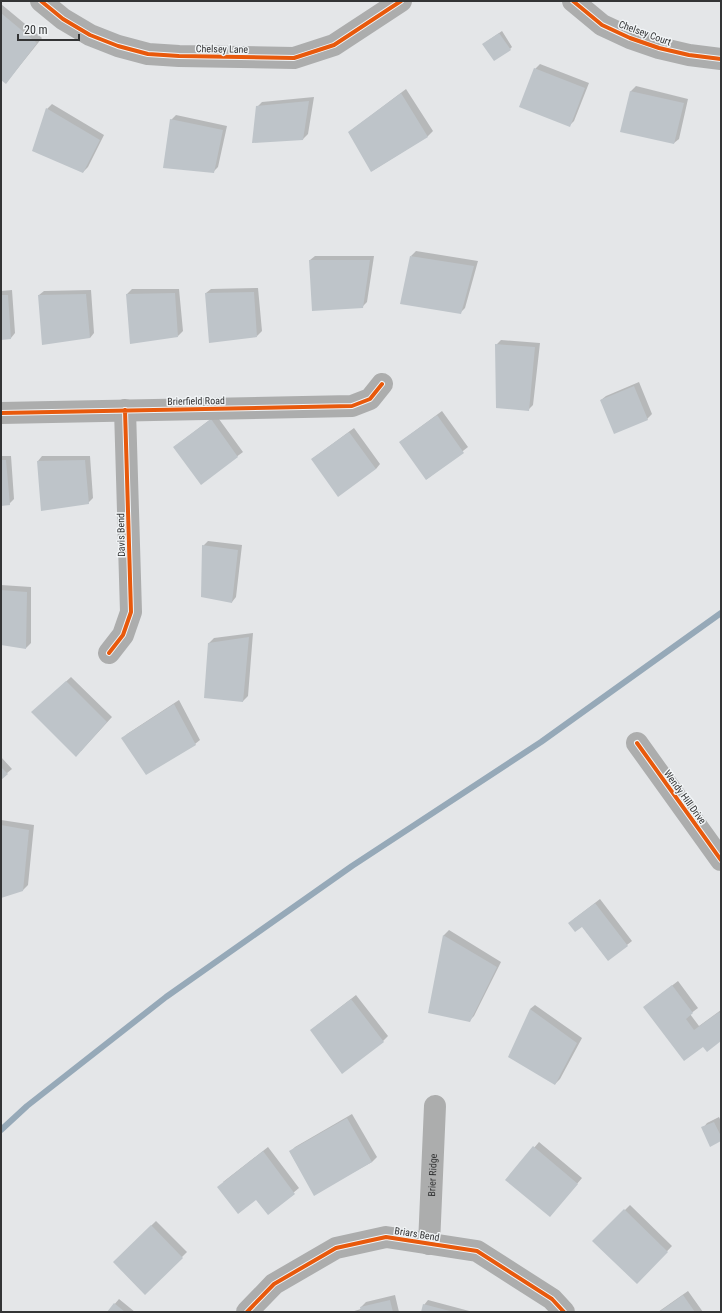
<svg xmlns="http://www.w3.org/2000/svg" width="722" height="1313" viewBox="0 0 722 1313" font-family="'Roboto Condensed',sans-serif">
	<rect width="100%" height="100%" fill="#e4e6e8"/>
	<path fill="#0003" d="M 1,4 L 42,38 L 6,83 L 1,79 Z
		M 502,31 L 512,47 L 510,49 L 486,42 Z
		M 540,64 L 589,83 L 574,121 L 570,125 L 535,69 Z
		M 636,86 L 688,99 L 679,139 L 674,143 L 622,131 L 631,91 Z
		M 406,89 L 433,131 L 428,136 L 372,171 L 349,132 Z
		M 314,97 L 308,134 L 303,139 L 257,107 L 262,102 Z
		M 52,104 L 104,135 L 88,167 L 83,172 L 47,109 Z
		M 176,115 L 227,126 L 218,167 L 213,172 L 171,120 Z
		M 416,251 L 478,261 L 465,308 L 460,313 L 411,256 Z
		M 315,256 L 374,256 L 367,302 L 362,307 L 310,260 Z
		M 258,288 L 262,331 L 257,336 L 206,293 L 211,289 Z
		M 132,289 L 179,289 L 183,331 L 178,336 L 127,294 Z
		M 12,290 L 15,333 L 11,338 L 1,339 L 1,291 Z
		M 91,290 L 94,333 L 90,338 L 39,295 L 44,291 Z
		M 501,340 L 540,343 L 533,405 L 528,410 L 496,345 Z
		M 639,382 L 652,414 L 647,419 L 601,400 L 606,396 Z
		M 442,411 L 468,447 L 427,479 L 400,442 Z
		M 216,415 L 243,452 L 201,483 L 174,447 Z
		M 354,428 L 380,464 L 376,469 L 312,459 Z
		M 1,456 L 11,456 L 14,499 L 9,504 L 1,505 Z
		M 42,456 L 90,456 L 93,498 L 88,503 L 38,461 Z
		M 208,541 L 242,545 L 236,597 L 232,602 L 203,546 Z
		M 1,585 L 31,587 L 31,643 L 26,648 L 1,644 Z
		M 253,633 L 248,696 L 243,701 L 209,643 L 214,638 Z
		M 71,677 L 112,717 L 81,751 L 37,708 Z
		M 179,700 L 200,740 L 195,744 L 123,739 L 127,734 Z
		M 1,757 L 12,769 L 1,778 Z
		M 1,820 L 34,825 L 28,885 L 23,890 L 1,897 Z
		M 600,899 L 632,941 L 608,960 L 582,926 L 574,919 Z
		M 449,930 L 501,962 L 474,1016 L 469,1021 L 429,1012 L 444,935 Z
		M 678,981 L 698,1008 L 690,1014 L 699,1026 L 721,1010 L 721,1040 L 703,1045 L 644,1007 Z
		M 356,995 L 388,1036 L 383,1041 L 316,1026 Z
		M 535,1005 L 582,1038 L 560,1079 L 555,1084 L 530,1009 Z
		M 352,1114 L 377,1157 L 372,1162 L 314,1194 L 290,1152 L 295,1147 Z
		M 719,1117 L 721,1121 L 721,1140 L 703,1128 L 707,1123 Z
		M 539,1142 L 582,1178 L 550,1216 L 507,1180 Z
		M 268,1147 L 299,1188 L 269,1213 L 257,1198 L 223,1182 Z
		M 630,1205 L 672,1246 L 637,1283 L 594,1241 Z
		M 156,1221 L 187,1252 L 145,1294 L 114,1262 Z
		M 688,1291 L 703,1312 L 658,1312 Z
		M 395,1295 L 399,1312 L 366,1312 L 366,1310 L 351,1312 L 361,1309 L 361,1307 L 366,1302 Z
		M 119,1299 L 135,1312 L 108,1312 Z
		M 428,1300 L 473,1312 L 422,1312 L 424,1305 Z"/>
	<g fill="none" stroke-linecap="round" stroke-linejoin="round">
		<path stroke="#96a9b8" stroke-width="6" d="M 1,1130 L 27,1106 L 166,997 L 352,866 L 541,742 L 721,613"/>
	</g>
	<path fill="#bec4c9" d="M 1,13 L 37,43 L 6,84 L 1,80 Z
		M 499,33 L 511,50 L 494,61 L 482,44 Z
		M 534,68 L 585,88 L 570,127 L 519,107 Z
		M 630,91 L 684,103 L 674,144 L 620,132 Z
		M 401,93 L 428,137 L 371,172 L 348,132 Z
		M 309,101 L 303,140 L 252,143 L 256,106 Z
		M 46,108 L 100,140 L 83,173 L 32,151 Z
		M 170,119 L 223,130 L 214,173 L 163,168 Z
		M 410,256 L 474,266 L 461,314 L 400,304 Z
		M 309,260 L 370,260 L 363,308 L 312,311 Z
		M 254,292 L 257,337 L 209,343 L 205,293 Z
		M 175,293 L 178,337 L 130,344 L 126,294 Z
		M 86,294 L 90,338 L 42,345 L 38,295 Z
		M 1,295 L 8,295 L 11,339 L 1,340 Z
		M 495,344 L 535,347 L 529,411 L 496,408 Z
		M 634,386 L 648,420 L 614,434 L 600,400 Z
		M 437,415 L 464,453 L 426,480 L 399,442 Z
		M 211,419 L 238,457 L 201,485 L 173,447 Z
		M 349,432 L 376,469 L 338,497 L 311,459 Z
		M 1,460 L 6,460 L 10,505 L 1,506 Z
		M 85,460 L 89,504 L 41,511 L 37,461 Z
		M 202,545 L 238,550 L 232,603 L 201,597 Z
		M 1,590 L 27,592 L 26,649 L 1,645 Z
		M 249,637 L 243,702 L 204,698 L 208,643 Z
		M 66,681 L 107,722 L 76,757 L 31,712 Z
		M 174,704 L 196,745 L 146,775 L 121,738 Z
		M 1,767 L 8,774 L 1,780 Z
		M 1,825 L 29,830 L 23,891 L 1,898 Z
		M 595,903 L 628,946 L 608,961 L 582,927 L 575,932 L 568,923 Z
		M 443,935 L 497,967 L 470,1022 L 428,1013 Z
		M 672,985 L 693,1013 L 686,1019 L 694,1030 L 719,1012 L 721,1014 L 721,1041 L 707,1052 L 703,1047 L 684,1061 L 643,1007 Z
		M 351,999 L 384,1042 L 342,1074 L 310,1030 Z
		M 530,1009 L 577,1043 L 555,1085 L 508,1057 Z
		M 347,1118 L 372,1162 L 314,1196 L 289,1151 Z
		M 714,1122 L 721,1136 L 721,1141 L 710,1147 L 701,1127 Z
		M 533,1146 L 578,1184 L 550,1217 L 505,1180 Z
		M 263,1151 L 295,1194 L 268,1215 L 256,1200 L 238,1214 L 217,1187 Z
		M 624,1209 L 668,1252 L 637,1284 L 592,1241 Z
		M 151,1225 L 183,1258 L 145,1295 L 113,1262 Z
		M 683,1295 L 695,1312 L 659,1312 Z
		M 390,1300 L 393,1312 L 361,1312 L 360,1307 Z
		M 114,1303 L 125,1312 L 107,1312 Z
		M 423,1304 L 450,1311 L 450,1312 L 421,1312 Z"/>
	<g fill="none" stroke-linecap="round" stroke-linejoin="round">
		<g stroke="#acadad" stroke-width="22">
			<path d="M 41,1 L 63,19 L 90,35 L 118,46 L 148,54 L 179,56 L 294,58 L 334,45 L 401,1"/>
			<path d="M 573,1 L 602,25 L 630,38 L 659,48 L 689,55 L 721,59"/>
			<path d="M 1,413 L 352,406 L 370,399 L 382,384"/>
			<path d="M 109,653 L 123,635 L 131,612 L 125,410"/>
			<path d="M 637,743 L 721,860"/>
			<path id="s1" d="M 429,1244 L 435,1106"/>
			<path d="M 247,1312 L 274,1284 L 336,1248 L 386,1237 L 477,1251 L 552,1299 L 564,1312"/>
		</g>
		<g stroke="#f1f4f6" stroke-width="6">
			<path id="cycleway" d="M 41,1 L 63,19 L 90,35 L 118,46 L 148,54 L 179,56 L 294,58 L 334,45 L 401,1
				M 573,1 L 602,25 L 630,38 L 659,48 L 689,55 L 721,59
				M 1,413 L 352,406 L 370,399 L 382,384
				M 109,653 L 123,635 L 131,612 L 125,410
				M 637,743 L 721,860
				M 247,1312 L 274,1284 L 336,1248 L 386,1237 L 477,1251 L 552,1299 L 564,1312"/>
		</g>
		<use href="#cycleway" stroke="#e8590c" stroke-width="4"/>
	</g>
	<g text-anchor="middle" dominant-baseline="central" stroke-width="3" stroke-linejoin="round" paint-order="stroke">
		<g font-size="10" fill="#333435" stroke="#f1f4f6">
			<text transform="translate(645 33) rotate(20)">Chelsey Court</text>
			<text transform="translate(222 49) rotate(1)">Chelsey Lane</text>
			<text transform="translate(196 401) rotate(-1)">Brierfield Road</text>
			<text transform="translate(121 535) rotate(-91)">Davis Bend</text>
			<text transform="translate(685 797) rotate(54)">Wendy Hill Drive</text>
			<text stroke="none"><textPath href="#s1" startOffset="69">Brier Ridge</textPath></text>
			<text transform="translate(417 1234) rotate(9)">Briars Bend</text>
		</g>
	</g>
	<rect width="722" height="1313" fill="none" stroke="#333435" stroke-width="4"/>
	<path d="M18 34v6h61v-6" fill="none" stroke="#333435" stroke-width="2"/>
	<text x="24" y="34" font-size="12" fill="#333435" stroke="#f1f4f6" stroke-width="3" paint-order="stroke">20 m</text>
</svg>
